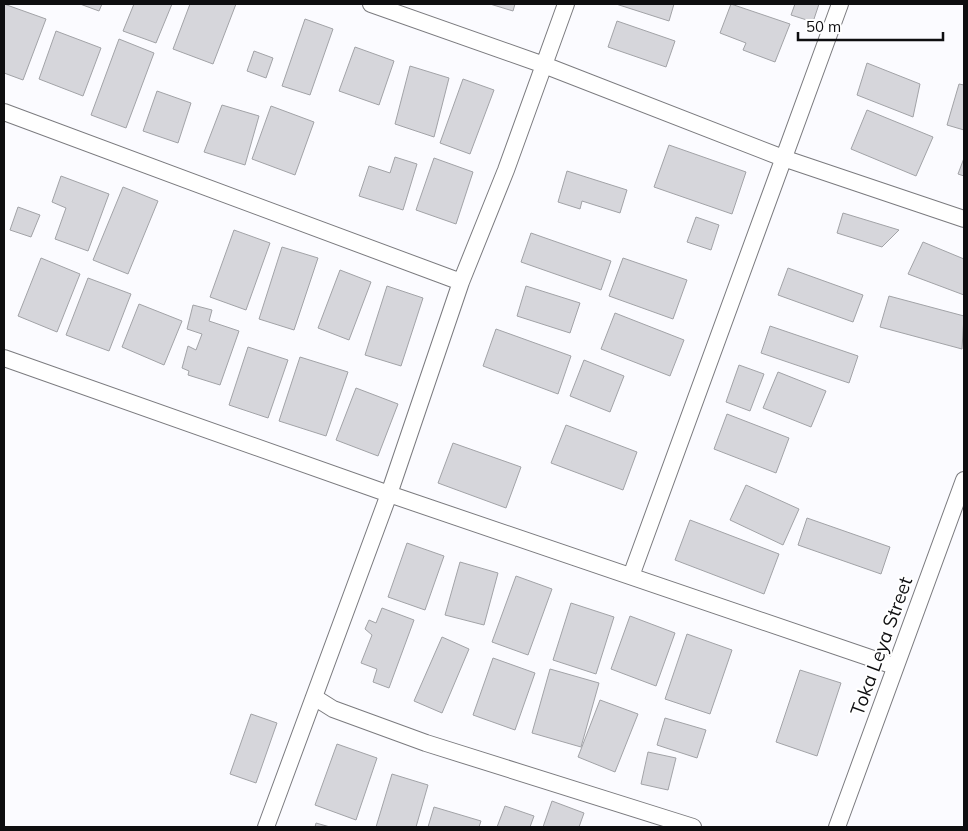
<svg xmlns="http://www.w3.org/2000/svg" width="968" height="831" viewBox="0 0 968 831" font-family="Mulish,sans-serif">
	<rect width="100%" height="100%" fill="#fbfbff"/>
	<path fill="#d6d6db" stroke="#a2a3a7" d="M 4,4 L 46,19 L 23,80 L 4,73 Z
		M 80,4 L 102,4 L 99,11 Z
		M 134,4 L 172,4 L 156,43 L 123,31 Z
		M 190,4 L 236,4 L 213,64 L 173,49 Z
		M 490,4 L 515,4 L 513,11 Z
		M 616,4 L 674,4 L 669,21 Z
		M 731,4 L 790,24 L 775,62 L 743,50 L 746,43 L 720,33 Z
		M 795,4 L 819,4 L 813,22 L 791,15 Z
		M 305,19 L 333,29 L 310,95 L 282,86 Z
		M 617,21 L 675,41 L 666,67 L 608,47 Z
		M 56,31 L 101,48 L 83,96 L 39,79 Z
		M 119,39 L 154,53 L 126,128 L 91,115 Z
		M 355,47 L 394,61 L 379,105 L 339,91 Z
		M 254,51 L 273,58 L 266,78 L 247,71 Z
		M 867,63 L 920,84 L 913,117 L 857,95 Z
		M 410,66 L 449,78 L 434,137 L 395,124 Z
		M 463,79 L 494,90 L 470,154 L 440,143 Z
		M 959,84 L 964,85 L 964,130 L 947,125 Z
		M 157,91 L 191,103 L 178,143 L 143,131 Z
		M 222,105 L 259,116 L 245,165 L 204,152 Z
		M 271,106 L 314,122 L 295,175 L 252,159 Z
		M 867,110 L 933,137 L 916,176 L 851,149 Z
		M 669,145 L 746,172 L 732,214 L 654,187 Z
		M 395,157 L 417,164 L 403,210 L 359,196 L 369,166 L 390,173 Z
		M 434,158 L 473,172 L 456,224 L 416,210 Z
		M 964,158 L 964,176 L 958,174 Z
		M 567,171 L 627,190 L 620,213 L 582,201 L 580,209 L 558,202 Z
		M 61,176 L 109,194 L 88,251 L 55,239 L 66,208 L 52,202 Z
		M 123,187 L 158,201 L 128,274 L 93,260 Z
		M 18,207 L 40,215 L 31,237 L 10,230 Z
		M 843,213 L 899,230 L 882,247 L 837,233 Z
		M 696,217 L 719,225 L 711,250 L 687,242 Z
		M 234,230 L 270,243 L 246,310 L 210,297 Z
		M 531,233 L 611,261 L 601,290 L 521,262 Z
		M 923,242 L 964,259 L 964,295 L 908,274 Z
		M 282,247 L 318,258 L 294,330 L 259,319 Z
		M 41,258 L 80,274 L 57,332 L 18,316 Z
		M 623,258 L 687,280 L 673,319 L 609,296 Z
		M 788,268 L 863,295 L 853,322 L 778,295 Z
		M 340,270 L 371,282 L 349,340 L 318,328 Z
		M 88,278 L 131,294 L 109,351 L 66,335 Z
		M 387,286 L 423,298 L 401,366 L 365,355 Z
		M 526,286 L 580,303 L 570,333 L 517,316 Z
		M 889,296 L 964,316 L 962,349 L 880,327 Z
		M 139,304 L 182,321 L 164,365 L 122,347 Z
		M 193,305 L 212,310 L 209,321 L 239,331 L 220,385 L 188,375 L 189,371 L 182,368 L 188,346 L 196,350 L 202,334 L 187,329 Z
		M 615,313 L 684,340 L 670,376 L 601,349 Z
		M 770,326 L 858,356 L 849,383 L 761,353 Z
		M 496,329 L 571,356 L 558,394 L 483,366 Z
		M 248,347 L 288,360 L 268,418 L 229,405 Z
		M 300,357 L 348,372 L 326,436 L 279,421 Z
		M 584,360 L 624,376 L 610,412 L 570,396 Z
		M 739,365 L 764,374 L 750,411 L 726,402 Z
		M 778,372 L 826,391 L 811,427 L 763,408 Z
		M 356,388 L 398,404 L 378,456 L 336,440 Z
		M 727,414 L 789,438 L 776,473 L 714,449 Z
		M 566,425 L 637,452 L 623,490 L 551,463 Z
		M 453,443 L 521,467 L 506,508 L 438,483 Z
		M 746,485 L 799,509 L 783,545 L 730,520 Z
		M 807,518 L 890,547 L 881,574 L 798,545 Z
		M 690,520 L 779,554 L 764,594 L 675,560 Z
		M 407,543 L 444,556 L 425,610 L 388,597 Z
		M 460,562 L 498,573 L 484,625 L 445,615 Z
		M 516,576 L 552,589 L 528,655 L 492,642 Z
		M 571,603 L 614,617 L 596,674 L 553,660 Z
		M 382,608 L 414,620 L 389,688 L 373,682 L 377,669 L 361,663 L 372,635 L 365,629 L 369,620 L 376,623 Z
		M 630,616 L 675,633 L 656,686 L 611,669 Z
		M 687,634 L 732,650 L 710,714 L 665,699 Z
		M 442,637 L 469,649 L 442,713 L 414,701 Z
		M 493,658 L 535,673 L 515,730 L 473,715 Z
		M 550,669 L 599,683 L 581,747 L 532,733 Z
		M 800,670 L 841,683 L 817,756 L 776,742 Z
		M 600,700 L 638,714 L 615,772 L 578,757 Z
		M 251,714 L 277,723 L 256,783 L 230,774 Z
		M 665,718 L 706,730 L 697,758 L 657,745 Z
		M 337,744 L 377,758 L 356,820 L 315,805 Z
		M 648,752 L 676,758 L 668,790 L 641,784 Z
		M 392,774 L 428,785 L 416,827 L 376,827 Z
		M 552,801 L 584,813 L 579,827 L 543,827 Z
		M 505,806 L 534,816 L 530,827 L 497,827 Z
		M 434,807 L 481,821 L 479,827 L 428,827 Z
		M 316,823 L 330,827 L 315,827 Z"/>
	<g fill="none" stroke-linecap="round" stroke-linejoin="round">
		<g stroke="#7b7b7f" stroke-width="18">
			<path id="minor" d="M 371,4 L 544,65 L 783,158 L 964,219
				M 4,112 L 461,282
				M 4,358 L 389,494 L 894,666
				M 631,576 L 840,4
				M 314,697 L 333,709 L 426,743 L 693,827
				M 266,827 L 389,494 L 461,282 L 506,170 L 566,4
				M 837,827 L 964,480"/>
		</g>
		<use href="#minor" stroke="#fff" stroke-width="16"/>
	</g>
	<g text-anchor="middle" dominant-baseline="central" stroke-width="4" stroke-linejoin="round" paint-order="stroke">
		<g font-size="19" fill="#0e0e10" stroke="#fff">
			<text transform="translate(881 646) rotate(-70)">Toka Leya Street</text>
		</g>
	</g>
	<rect width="968" height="831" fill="none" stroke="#0e0e10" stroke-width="10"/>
	<path d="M798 32v8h145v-8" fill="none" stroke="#0e0e10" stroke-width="2.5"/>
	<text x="806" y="32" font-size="15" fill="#0e0e10" stroke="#ffffff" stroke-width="4" paint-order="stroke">50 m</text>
</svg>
